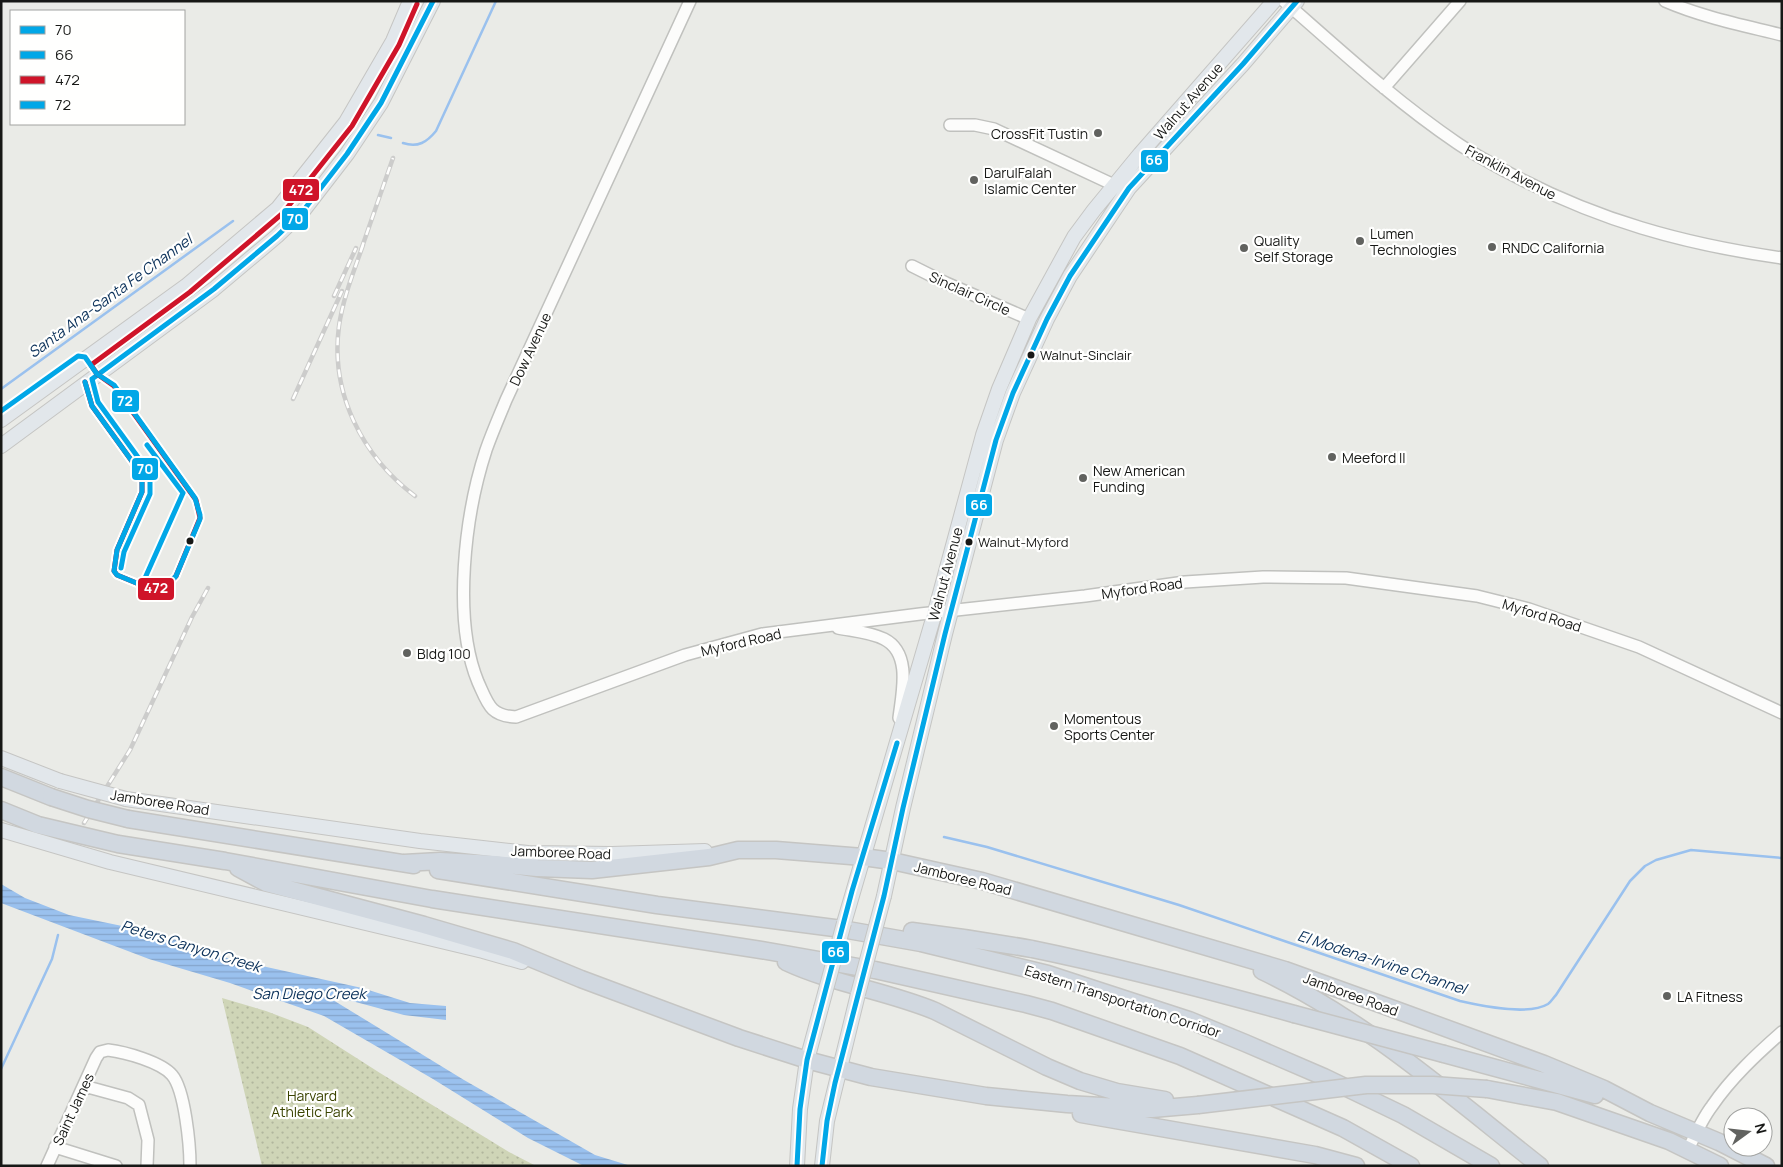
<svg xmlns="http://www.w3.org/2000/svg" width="1783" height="1167" viewBox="0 0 1783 1167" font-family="Manrope,sans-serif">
	<defs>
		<pattern id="park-dots" width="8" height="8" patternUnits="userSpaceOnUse" patternTransform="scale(1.25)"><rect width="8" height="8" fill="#cfd5b7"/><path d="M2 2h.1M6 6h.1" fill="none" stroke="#b1b69d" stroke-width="1.8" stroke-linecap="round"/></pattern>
		<pattern id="water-rules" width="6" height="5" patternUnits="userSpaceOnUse" patternTransform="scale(1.25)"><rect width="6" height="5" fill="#9ac1ee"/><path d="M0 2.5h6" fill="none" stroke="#84a5cb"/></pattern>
	</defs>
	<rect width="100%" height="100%" fill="#eaebe7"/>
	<path fill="url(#park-dots)" d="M 222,998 L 266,1011 L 308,1027 L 380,1073 L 509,1152 L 536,1166 L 262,1166 Z"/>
	<path fill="url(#water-rules)" d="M 1,884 L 25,898 L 69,915 L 156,933 L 230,959 L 362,988 L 410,1003 L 446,1006 L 446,1020 L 404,1015 L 337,997 L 328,997 L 464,1080 L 595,1155 L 631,1166 L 584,1166 L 528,1138 L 433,1079 L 324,1016 L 230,983 L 149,959 L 1,903 Z"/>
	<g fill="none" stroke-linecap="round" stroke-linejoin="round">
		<path stroke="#9ac1ee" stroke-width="2.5" d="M 378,135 L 391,138
			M 403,143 C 418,148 427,142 436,131 L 496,1
			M 1,389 L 233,221
			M 944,837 L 987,847 L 1179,905 L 1460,1001 C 1482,1006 1528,1016 1548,1004 C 1551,1002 1553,998 1556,995 L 1630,881 L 1645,866 L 1656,860 L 1691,850 L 1782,858
			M 1,1069 L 52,959 L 58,935"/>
		<g stroke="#c0c1be" stroke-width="14">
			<path id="minor" d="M 690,1 L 506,400 C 499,417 492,433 486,450 C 465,514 452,619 478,682 C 488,704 490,716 516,717 L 685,655 L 762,634 L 920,614 L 1085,596 L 1185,582 L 1263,577 L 1346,578 L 1477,596 L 1529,609 L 1639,647 L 1782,713
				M 1284,1 C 1340,50 1395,101 1457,143 C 1473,154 1491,163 1509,173 C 1597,220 1683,244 1782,258
				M 1665,1 C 1702,17 1742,25 1782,35
				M 1384,88 L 1460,1
				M 950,125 L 975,125 L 994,129 L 1114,185
				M 912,266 L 946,283 L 1029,319
				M 838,628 C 853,631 870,632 884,639 C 912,653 902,693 899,718
				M 84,1086 L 128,1098 L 139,1105 L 148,1140 L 147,1166
				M 55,1147 L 116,1166
				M 1688,1150 C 1695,1135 1702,1119 1712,1106 C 1731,1078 1757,1054 1782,1032
				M 47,1166 L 96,1058 L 100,1052 L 108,1050 C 125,1052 161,1062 172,1075 C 185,1090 190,1146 190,1166"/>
		</g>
		<g stroke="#c5c5c3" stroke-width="16">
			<path id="major" d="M 1,420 L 186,286 L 278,208 L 346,122 L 393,41 L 410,1
				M 1,446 L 214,289 L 277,236 L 303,211 L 347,154 L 381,103 L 433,1
				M 1,758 L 60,781
				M 126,799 L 420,841 L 528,853 L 612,854 L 705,851
				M 1,830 L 110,862 L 483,951 L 522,962
				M 884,896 L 903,808 L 945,634 L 996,440 L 1013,393 L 1047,319 L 1070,276 L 1129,188 L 1243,64 L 1297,1
				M 844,923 L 935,612 L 983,435 L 999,389 L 1029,319 L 1074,237 L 1094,210 L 1140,154 L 1274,1
				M 797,1166 L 800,1109 L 807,1060 L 821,1008
				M 822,1166 L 827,1121 L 858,994"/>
		</g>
		<g stroke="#c5c5c3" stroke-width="19">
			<path id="highway" d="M 1,777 L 51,797
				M 1,810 L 38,825 L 118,844 L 225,861 L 432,899 L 761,950 L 875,970 L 1026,1004 L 1052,1011 L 1180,1056 L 1343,1128 L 1411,1166
				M 128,819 L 414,865
				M 404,863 L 440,861 L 495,864 L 537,868 L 592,870 L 709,857 L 738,850 L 776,850 L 863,857 L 892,861 L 982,881 L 1285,970 L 1399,1011 L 1544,1064 L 1604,1089 L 1650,1113 L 1719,1142 L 1766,1166
				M 238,868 L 266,883 L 424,925 L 513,951 L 581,979 L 739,1038 L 807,1060 L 871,1077 L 986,1096 L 1067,1104 L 1152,1109 L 1198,1105
				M 438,870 L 657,905 L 842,929 L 921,943 L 1048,974 L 1189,1020 L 1245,1043 L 1324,1077 L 1403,1115 L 1491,1166
				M 912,931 C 952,936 992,942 1032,949 C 1120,967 1207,990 1294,1014
				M 786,962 C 833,984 887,991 935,1011 L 1047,1067 L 1080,1081 L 1117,1092 L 1165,1100
				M 1262,971 C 1364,1019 1451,1096 1540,1166
				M 1444,1054 L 1595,1095
				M 1487,1089 L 1557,1102 L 1669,1141 L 1720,1166
				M 1081,1114 L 1315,1155 L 1356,1166"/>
		</g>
		<use href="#minor" stroke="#fcfcfb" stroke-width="11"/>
		<use href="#major" stroke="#e2e7eb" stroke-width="14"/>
		<use href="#highway" stroke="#d1d8e0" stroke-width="16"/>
		<g stroke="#cccccb" stroke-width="4.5">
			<path id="rail" d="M 363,245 C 354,271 343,298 339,326 C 330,393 362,456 415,496
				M 361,250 L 393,158
				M 334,296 L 356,248
				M 293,399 L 342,291
				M 84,823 L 130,750 L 192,617 L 208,588"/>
		</g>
		<use href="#rail" stroke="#fffffe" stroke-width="2.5" stroke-dasharray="8" stroke-linecap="butt"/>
		<g stroke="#c5c5c3" stroke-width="16" stroke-linecap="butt">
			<path id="major-bridge" d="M 60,781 L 126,799
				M 858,994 L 884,896
				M 821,1008 L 844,923"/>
		</g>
		<g stroke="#c5c5c3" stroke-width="19" stroke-linecap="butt">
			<path id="highway-bridge" d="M 51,797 L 88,809 L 128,819
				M 1294,1014 L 1444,1054
				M 1198,1105 L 1366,1085 L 1433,1085 L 1487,1089"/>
		</g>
		<use href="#major-bridge" stroke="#e2e7eb" stroke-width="14"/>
		<use href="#highway-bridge" stroke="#d1d8e0" stroke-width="16"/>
		<g stroke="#fffffe" stroke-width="9">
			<path id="bus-1" d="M 92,379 L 214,289 L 277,236 L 303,211 L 347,154 L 381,103 L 433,1
				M 92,379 L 98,402 L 140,460 L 150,478 L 150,494 L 124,552 L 121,568
				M 147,445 L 183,493
				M 145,578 L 183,493"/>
		</g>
		<g stroke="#fffffe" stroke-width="9">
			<path id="bus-2" d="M 797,1166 L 800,1109 L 807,1060 L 852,891 L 897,743
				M 822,1166 L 827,1121 L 835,1083 L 884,896 L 903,808 L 945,634 L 996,440 L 1013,393 L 1047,319 L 1070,276 L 1129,188 L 1243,64 L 1297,1"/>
		</g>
		<g stroke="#fffffe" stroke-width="9">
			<path id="bus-3" d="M 85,382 L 92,406 L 134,464 L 142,480 L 142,492 L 117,550 L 114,571 L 117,575 L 151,589 L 165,588 L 176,576 L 200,518 L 196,500 L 114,386 L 97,374 L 91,365 L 190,292 L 283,213 L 352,126 L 399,45 L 417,4"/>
		</g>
		<g stroke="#fffffe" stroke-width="9">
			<path id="bus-4" d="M 1,411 L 78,356 L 85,357 L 97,374 L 114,385 L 195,498 L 200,515 L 200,519 L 176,576 L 165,588 L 151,589 L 117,575 L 114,571 L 117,550 L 142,492 L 142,480 L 134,464 L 92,406 L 85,382"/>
		</g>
		<use href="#bus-1" stroke="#01a7e7" stroke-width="5"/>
		<use href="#bus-2" stroke="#01a7e7" stroke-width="5"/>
		<use href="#bus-3" stroke="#cf1429" stroke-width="5"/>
		<use href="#bus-4" stroke="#01a7e7" stroke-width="5"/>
	</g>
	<g fill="#61625f" stroke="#fffffe" stroke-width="2">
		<circle cx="1098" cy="133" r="5"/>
		<circle cx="974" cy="180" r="5"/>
		<circle cx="1360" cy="241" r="5"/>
		<circle cx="1492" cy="247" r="5"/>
		<circle cx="1244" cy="248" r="5"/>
		<circle cx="1332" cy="457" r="5"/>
		<circle cx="1083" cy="478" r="5"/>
		<circle cx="407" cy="653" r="5"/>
		<circle cx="1054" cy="726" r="5"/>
		<circle cx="1667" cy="996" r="5"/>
	</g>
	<g fill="#171816" stroke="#fffffe" stroke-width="2">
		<circle cx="1031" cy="355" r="4.5"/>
		<circle cx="190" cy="541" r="4.5"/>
		<circle cx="969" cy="542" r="4.5"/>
	</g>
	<g text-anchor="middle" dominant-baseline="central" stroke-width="4.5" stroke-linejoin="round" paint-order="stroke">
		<g font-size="13" fill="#171816" stroke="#fffffe" text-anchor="start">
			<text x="1040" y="355">Walnut-Sinclair</text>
			<text x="978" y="542">Walnut-Myford</text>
		</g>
		<g font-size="14" fill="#171816" stroke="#fffffe">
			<text transform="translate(1188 101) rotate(-49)">Walnut Avenue</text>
			<text transform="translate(1511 172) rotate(28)">Franklin Avenue</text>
			<text transform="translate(970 293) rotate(24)">Sinclair Circle</text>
			<text transform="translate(530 349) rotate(-65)">Dow Avenue</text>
			<text transform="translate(945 574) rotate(-75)">Walnut Avenue</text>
			<text transform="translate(1142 588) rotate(-8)">Myford Road</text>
			<text transform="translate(1542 615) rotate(17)">Myford Road</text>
			<text transform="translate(741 642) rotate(-13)">Myford Road</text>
			<text transform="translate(160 802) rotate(9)">Jamboree Road</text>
			<text transform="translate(561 852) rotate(2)">Jamboree Road</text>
			<text transform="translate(963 878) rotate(14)">Jamboree Road</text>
			<text transform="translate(1351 994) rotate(20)">Jamboree Road</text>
			<text transform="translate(1123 1001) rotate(18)">Eastern Transportation Corridor</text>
			<text transform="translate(73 1109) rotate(-65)">Saint James</text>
		</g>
		<g font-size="14" fill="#171816" stroke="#fffffe" text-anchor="start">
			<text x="1088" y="133" text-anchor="end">CrossFit Tustin</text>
			<text x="984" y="172">DarulFalah<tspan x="984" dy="16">Islamic Center</tspan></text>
			<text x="1370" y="233">Lumen<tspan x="1370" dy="16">Technologies</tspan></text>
			<text x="1254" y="240">Quality<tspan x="1254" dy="16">Self Storage</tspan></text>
			<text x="1502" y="247">RNDC California</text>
			<text x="1342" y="457">Meeford II</text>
			<text x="1093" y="470">New American<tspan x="1093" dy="16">Funding</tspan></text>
			<text x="417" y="653">Bldg 100</text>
			<text x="1064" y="718">Momentous<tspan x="1064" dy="16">Sports Center</tspan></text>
			<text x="1677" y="996">LA Fitness</text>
		</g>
		<g font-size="14" fill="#3a4300" stroke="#fffffe">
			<text x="312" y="1095">Harvard<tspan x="312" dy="16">Athletic Park</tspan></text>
		</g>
		<g font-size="15" font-style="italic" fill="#0a3059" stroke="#fffffe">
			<text transform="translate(110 296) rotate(-36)">Santa Ana-Santa Fe Channel</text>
			<text transform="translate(191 946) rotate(17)">Peters Canyon Creek</text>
			<text transform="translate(1382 962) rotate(18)">El Modena-Irvine Channel</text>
			<text x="309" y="993">San Diego Creek</text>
		</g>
	</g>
	<g stroke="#fffffe" stroke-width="2">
		<rect x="1140" y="149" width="29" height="24" rx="5" fill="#01a7e7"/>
		<rect x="282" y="178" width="38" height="24" rx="5" fill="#cf1429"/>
		<rect x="281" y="207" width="28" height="24" rx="5" fill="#01a7e7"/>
		<rect x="111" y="389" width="29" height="24" rx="5" fill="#01a7e7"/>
		<rect x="131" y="457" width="28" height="24" rx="5" fill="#01a7e7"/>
		<rect x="965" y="493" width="28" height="24" rx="5" fill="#01a7e7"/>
		<rect x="137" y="577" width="38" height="24" rx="5" fill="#cf1429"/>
		<rect x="821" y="940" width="29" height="24" rx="5" fill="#01a7e7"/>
	</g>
	<g font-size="14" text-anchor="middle" font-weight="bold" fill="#fff">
		<text x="1154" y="165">66</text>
		<text x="301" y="195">472</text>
		<text x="295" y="224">70</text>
		<text x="125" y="406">72</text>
		<text x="145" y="474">70</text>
		<text x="979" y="510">66</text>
		<text x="156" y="593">472</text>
		<text x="836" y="957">66</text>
	</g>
	<rect width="1783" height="1167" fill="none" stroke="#171816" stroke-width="5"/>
	<rect x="10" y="10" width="175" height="115" fill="#fffffe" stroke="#a2a3a1"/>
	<rect x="20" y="26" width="25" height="8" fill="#01a7e7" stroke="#a2a3a1"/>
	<text x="55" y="35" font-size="15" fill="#171816">70</text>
	<rect x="20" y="51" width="25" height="8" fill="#01a7e7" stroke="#a2a3a1"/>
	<text x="55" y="60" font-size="15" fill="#171816">66</text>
	<rect x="20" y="76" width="25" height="8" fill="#cf1429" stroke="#a2a3a1"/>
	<text x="55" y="85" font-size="15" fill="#171816">472</text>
	<rect x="20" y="101" width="25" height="8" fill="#01a7e7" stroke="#a2a3a1"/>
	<text x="55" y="110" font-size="15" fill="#171816">72</text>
	<g transform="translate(1748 1132) rotate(75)"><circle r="24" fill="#fffffe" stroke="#a2a3a1"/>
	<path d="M0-4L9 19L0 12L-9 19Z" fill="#61625f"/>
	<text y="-8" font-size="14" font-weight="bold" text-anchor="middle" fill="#171816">N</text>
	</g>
</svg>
